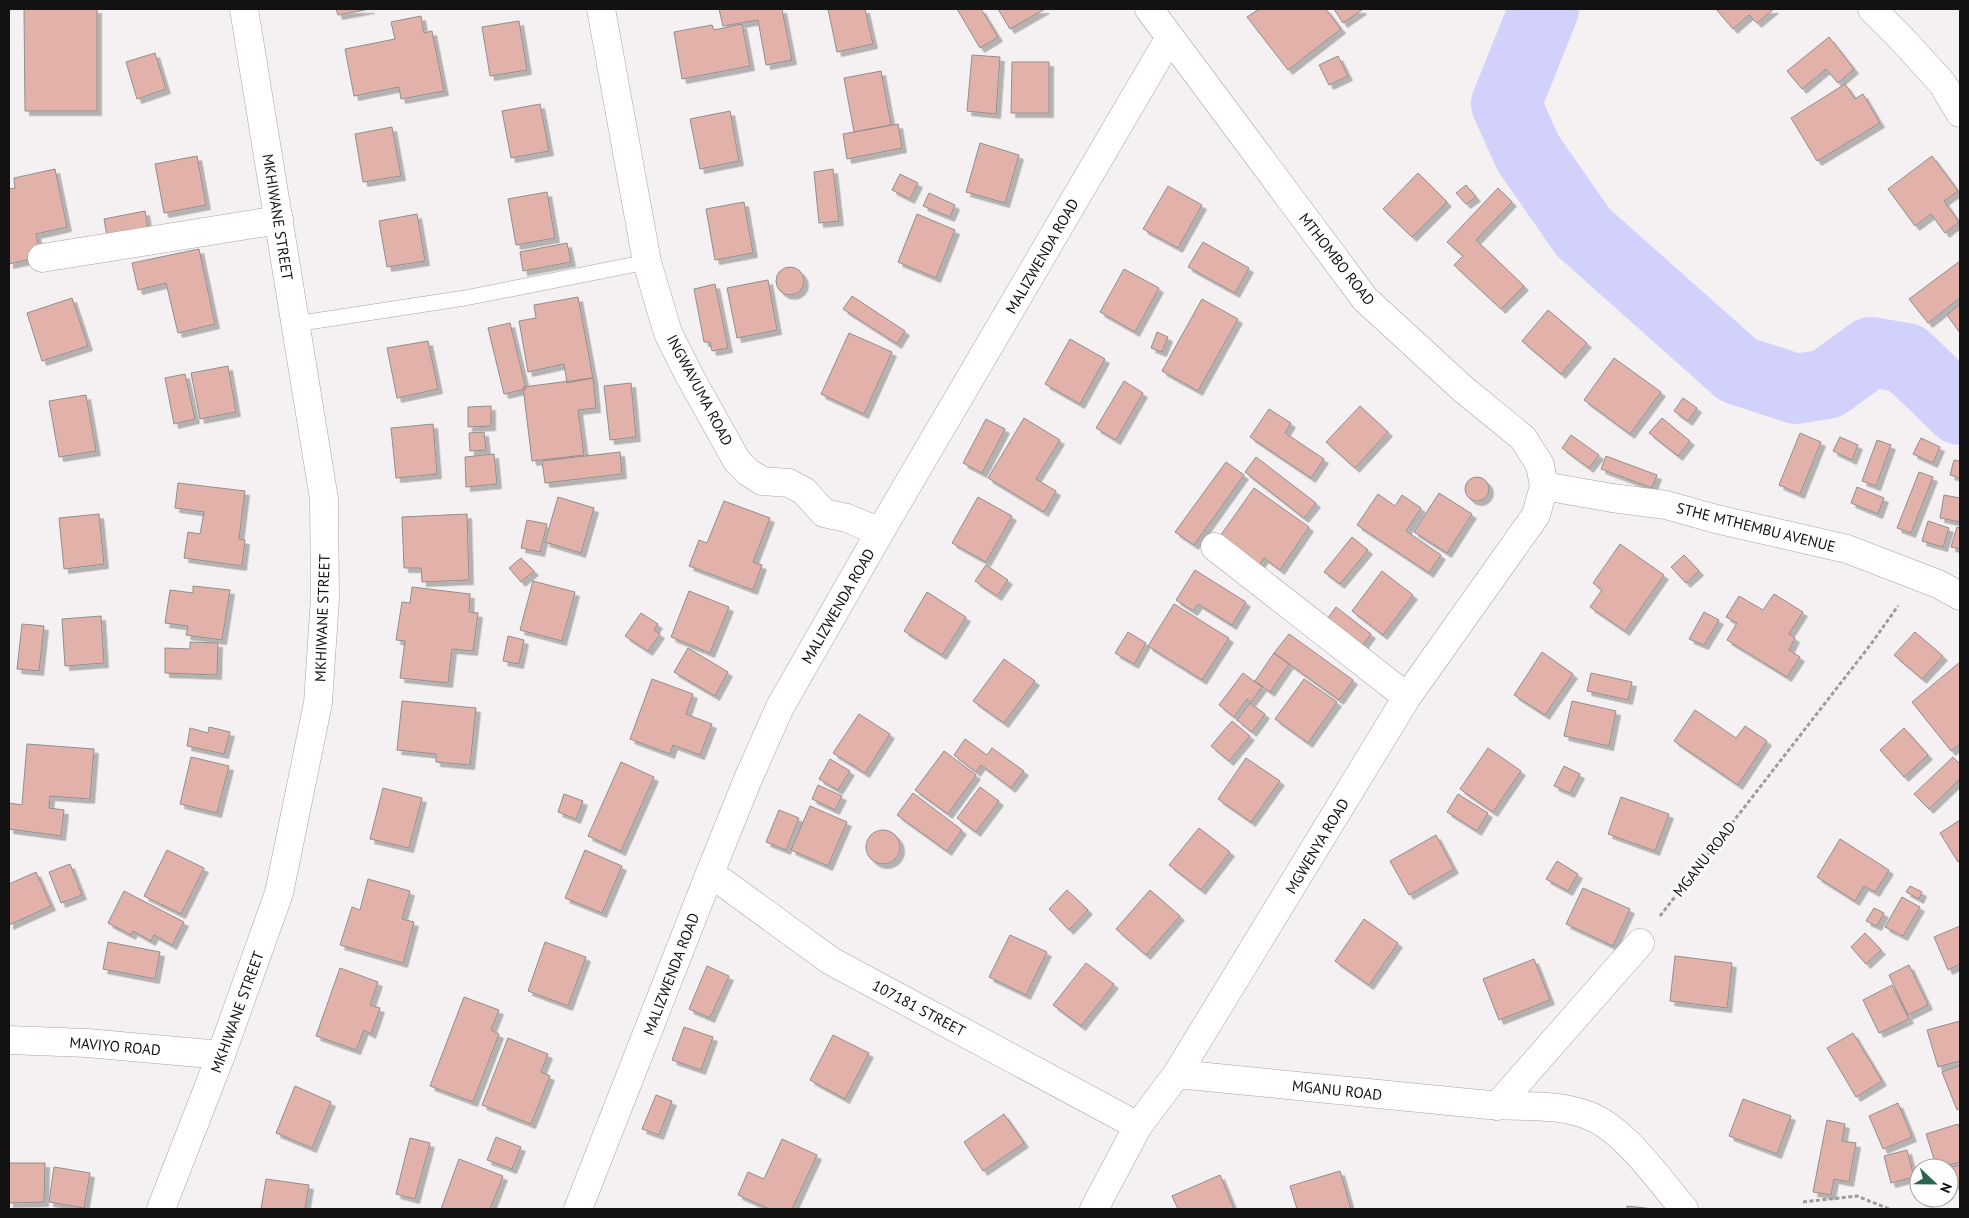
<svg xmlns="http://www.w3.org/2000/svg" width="1969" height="1218" viewBox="0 0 1969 1218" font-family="'PT Sans',sans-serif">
	<defs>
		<filter id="shadow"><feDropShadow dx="4.5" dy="4.5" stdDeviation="0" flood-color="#0004"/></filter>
	</defs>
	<rect width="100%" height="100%" fill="#f5f1f2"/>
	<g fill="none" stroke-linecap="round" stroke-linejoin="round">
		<path stroke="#d2d1fc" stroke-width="70" d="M 1544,9 L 1506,104 L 1528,153 L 1583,232 L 1738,370 L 1796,389 L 1827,384 L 1871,352 L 1906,358 L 1960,410"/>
	</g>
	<path fill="#e2b1a9" stroke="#928e8d" filter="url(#shadow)" d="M 24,9 L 97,9 L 97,111 L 25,111 Z
		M 336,9 L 370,9 L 338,15 Z
		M 719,9 L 782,9 L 792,60 L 766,65 L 758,20 L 723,26 Z
		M 828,9 L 865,9 L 873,44 L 837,52 Z
		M 957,9 L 981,9 L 998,37 L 980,48 Z
		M 998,9 L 1045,9 L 1010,29 Z
		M 1259,9 L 1326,9 L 1341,29 L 1288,70 L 1247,17 Z
		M 1334,9 L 1361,9 L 1362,10 L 1343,23 Z
		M 1716,9 L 1774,9 L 1757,23 L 1749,15 L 1733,29 Z
		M 421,16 L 424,33 L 432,31 L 444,91 L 401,99 L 399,87 L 354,96 L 345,49 L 395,39 L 391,22 Z
		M 519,21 L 527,70 L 490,76 L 482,27 Z
		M 742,24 L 750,66 L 682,79 L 674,32 L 712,25 L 714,30 Z
		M 1829,37 L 1854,69 L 1838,83 L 1826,69 L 1802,89 L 1787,71 Z
		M 155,53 L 166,89 L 137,99 L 126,62 Z
		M 972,55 L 1000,57 L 996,114 L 967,111 Z
		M 1338,56 L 1348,76 L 1329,85 L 1319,65 Z
		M 1012,62 L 1049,62 L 1049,113 L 1011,113 Z
		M 881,71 L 891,125 L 854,132 L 844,78 Z
		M 1845,84 L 1855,99 L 1863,94 L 1880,123 L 1817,161 L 1791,118 Z
		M 540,104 L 549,151 L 511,158 L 502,111 Z
		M 730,111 L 739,161 L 700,169 L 690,119 Z
		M 898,124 L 902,148 L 847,159 L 843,134 Z
		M 392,127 L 401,176 L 363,182 L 355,134 Z
		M 980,143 L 1019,155 L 1005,203 L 966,192 Z
		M 197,156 L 206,205 L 164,213 L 155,164 Z
		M 1932,156 L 1958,191 L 1944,201 L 1959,222 L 1945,233 L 1931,214 L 1915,226 L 1888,189 Z
		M 55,169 L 67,227 L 36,234 L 41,257 L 9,264 L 9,189 L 15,188 L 14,178 Z
		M 833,169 L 839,221 L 819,223 L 814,172 Z
		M 1418,173 L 1447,202 L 1412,237 L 1383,209 Z
		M 900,174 L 918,183 L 910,199 L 892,190 Z
		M 1466,185 L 1476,197 L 1466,204 L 1456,193 Z
		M 1168,186 L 1202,205 L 1178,248 L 1143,229 Z
		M 1498,188 L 1512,202 L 1476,240 L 1524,286 L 1501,309 L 1454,265 L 1463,256 L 1447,242 Z
		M 547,192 L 555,238 L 516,245 L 508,199 Z
		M 929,193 L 955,205 L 950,217 L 923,206 Z
		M 744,202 L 753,253 L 715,260 L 706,209 Z
		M 145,211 L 149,234 L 108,242 L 104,219 Z
		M 417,214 L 425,261 L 387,267 L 379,221 Z
		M 917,214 L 955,230 L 936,278 L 898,262 Z
		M 1203,242 L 1249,268 L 1235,293 L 1188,267 Z
		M 567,243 L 571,262 L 523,271 L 520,252 Z
		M 199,249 L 215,324 L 178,333 L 166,283 L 138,290 L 132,263 Z
		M 1960,261 L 1960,298 L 1928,323 L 1909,299 Z
		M776 281a14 14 0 1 1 28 0a14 14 0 1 1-28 0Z
		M 1124,269 L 1159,288 L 1135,332 L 1100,312 Z
		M 768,280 L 777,330 L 737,338 L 727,288 Z
		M 715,284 L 728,348 L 712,351 L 710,342 L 704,342 L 694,289 Z
		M 852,296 L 905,331 L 897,344 L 843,309 Z
		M 578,297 L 593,378 L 567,383 L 564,364 L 528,372 L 519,321 L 536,318 L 534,305 Z
		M 72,298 L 88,346 L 42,361 L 27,313 Z
		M 1202,299 L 1238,319 L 1198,391 L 1162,371 Z
		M 1960,304 L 1960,333 L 1947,315 Z
		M 1548,310 L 1587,343 L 1561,374 L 1522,341 Z
		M 510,323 L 526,389 L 504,394 L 488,328 Z
		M 1157,332 L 1168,337 L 1162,352 L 1151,348 Z
		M 849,333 L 892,352 L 864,414 L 821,394 Z
		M 1070,339 L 1105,359 L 1080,404 L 1045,384 Z
		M 428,341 L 438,389 L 397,398 L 387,348 Z
		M 1614,358 L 1661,392 L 1630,434 L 1584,400 Z
		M 228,366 L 236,412 L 200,419 L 191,373 Z
		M 185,374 L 195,419 L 174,424 L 165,378 Z
		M 593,378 L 596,408 L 578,410 L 584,455 L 532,461 L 523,387 Z
		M 1124,381 L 1143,393 L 1116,440 L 1096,428 Z
		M 631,383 L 636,437 L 610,440 L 604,386 Z
		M 86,395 L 96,451 L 59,457 L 49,401 Z
		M 1683,398 L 1697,408 L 1688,421 L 1674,411 Z
		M 491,406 L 491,426 L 468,427 L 468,407 Z
		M 1360,406 L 1388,432 L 1355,468 L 1326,442 Z
		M 1269,409 L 1291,423 L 1285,433 L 1324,459 L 1311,478 L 1250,437 Z
		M 1024,418 L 1060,440 L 1036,479 L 1056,491 L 1044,512 L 988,478 Z
		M 1662,418 L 1690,441 L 1678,456 L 1649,433 Z
		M 986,419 L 1005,429 L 982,473 L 963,463 Z
		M 433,424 L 437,474 L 396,478 L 391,428 Z
		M 484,432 L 486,450 L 470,451 L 469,433 Z
		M 1800,433 L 1821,442 L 1800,494 L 1779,485 Z
		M 1571,435 L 1599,455 L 1589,468 L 1562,448 Z
		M 1840,437 L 1858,445 L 1852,460 L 1833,451 Z
		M 1921,438 L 1940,447 L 1933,463 L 1913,454 Z
		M 1877,440 L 1891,445 L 1876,486 L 1862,481 Z
		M 620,452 L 622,474 L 545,483 L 542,461 Z
		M 494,454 L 497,484 L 466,487 L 465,457 Z
		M 1606,456 L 1657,475 L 1652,488 L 1601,469 Z
		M 1256,457 L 1316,503 L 1304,518 L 1245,472 Z
		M 1954,460 L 1960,461 L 1960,478 L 1950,475 Z
		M 1226,462 L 1244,475 L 1194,545 L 1175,532 Z
		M 1919,472 L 1933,477 L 1911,533 L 1897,528 Z
		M1465 489a12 12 0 1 1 24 0a12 12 0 1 1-24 0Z
		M 178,483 L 245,491 L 239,539 L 245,540 L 242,566 L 184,558 L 188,532 L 200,534 L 204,512 L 175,508 Z
		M 1857,487 L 1884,498 L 1878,514 L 1851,503 Z
		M 1254,488 L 1309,527 L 1280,570 L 1264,558 L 1258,567 L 1218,539 Z
		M 1439,493 L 1472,514 L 1447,553 L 1414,532 Z
		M 1378,494 L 1395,506 L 1402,495 L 1421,508 L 1406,531 L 1441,555 L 1429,573 L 1357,525 Z
		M 1944,495 L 1960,498 L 1960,522 L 1940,518 Z
		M 558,497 L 594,508 L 581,553 L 545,542 Z
		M 978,497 L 1012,516 L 986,562 L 952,543 Z
		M 724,501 L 770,518 L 753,562 L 762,565 L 753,590 L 689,566 L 699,540 L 707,543 Z
		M 99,514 L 104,564 L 64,569 L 59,518 Z
		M 467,514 L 469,580 L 422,582 L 421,568 L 404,568 L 402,517 Z
		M 527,520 L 547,524 L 540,552 L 521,548 Z
		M 1928,521 L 1949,528 L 1943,547 L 1922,541 Z
		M 1957,527 L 1960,528 L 1960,549 L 1951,547 Z
		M 1352,537 L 1368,550 L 1340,584 L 1324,572 Z
		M 1620,544 L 1664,575 L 1625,631 L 1590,607 L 1602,590 L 1593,583 Z
		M 1684,555 L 1699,571 L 1686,583 L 1671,567 Z
		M 521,558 L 534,571 L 521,582 L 509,568 Z
		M 986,565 L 1008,580 L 997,596 L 975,581 Z
		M 1195,570 L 1246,602 L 1232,625 L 1198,604 L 1193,611 L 1176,600 Z
		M 1382,571 L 1413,595 L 1383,635 L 1352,611 Z
		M 533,581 L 575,592 L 562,641 L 520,630 Z
		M 193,586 L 230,590 L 222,640 L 186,635 L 188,626 L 165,623 L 170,590 L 193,593 Z
		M 412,587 L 470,594 L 469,612 L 478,613 L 473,651 L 452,649 L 448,683 L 400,678 L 405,641 L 396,640 L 402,602 L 410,603 Z
		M 689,591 L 729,607 L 710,653 L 671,637 Z
		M 927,592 L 966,617 L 942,655 L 904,631 Z
		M 1774,594 L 1803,612 L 1789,634 L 1795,638 L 1789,650 L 1800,657 L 1787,677 L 1727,640 L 1737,623 L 1726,617 L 1739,596 L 1763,610 Z
		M 1174,604 L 1229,638 L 1202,680 L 1148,646 Z
		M 1336,607 L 1371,634 L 1357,653 L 1322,626 Z
		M 1704,612 L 1719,620 L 1704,645 L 1689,639 Z
		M 641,613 L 658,624 L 654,630 L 660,634 L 648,651 L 625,636 Z
		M 101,616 L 104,663 L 65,666 L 62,619 Z
		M 22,624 L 44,626 L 39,671 L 17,669 Z
		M 1128,632 L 1146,643 L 1134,664 L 1115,653 Z
		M 1915,632 L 1943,656 L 1922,679 L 1894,655 Z
		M 1289,634 L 1353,680 L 1339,700 L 1274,653 Z
		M 508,636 L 524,640 L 519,664 L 503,661 Z
		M 190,642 L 218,643 L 217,675 L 165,673 L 165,648 L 190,649 Z
		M 688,648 L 728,672 L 715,696 L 674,672 Z
		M 1542,652 L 1573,674 L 1545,715 L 1514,695 Z
		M 1274,653 L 1289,664 L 1270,692 L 1255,681 Z
		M 1004,659 L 1035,681 L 1004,723 L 973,701 Z
		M 1960,662 L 1960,744 L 1951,751 L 1912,702 Z
		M 1243,673 L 1262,687 L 1251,702 L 1247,699 L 1234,717 L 1219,705 Z
		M 1591,673 L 1632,682 L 1628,700 L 1587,691 Z
		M 652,679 L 693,694 L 686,714 L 712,724 L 700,755 L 673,745 L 670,754 L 630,739 Z
		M 1304,679 L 1337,702 L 1308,743 L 1275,719 Z
		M 402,701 L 476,708 L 470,765 L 436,762 L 436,754 L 397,750 Z
		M 1572,701 L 1616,711 L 1609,746 L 1564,736 Z
		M 1250,703 L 1265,714 L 1252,732 L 1237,720 Z
		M 1695,710 L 1736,738 L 1745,726 L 1767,741 L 1738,785 L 1674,741 Z
		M 859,714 L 890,734 L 865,773 L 833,753 Z
		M 1232,721 L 1250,736 L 1229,761 L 1211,746 Z
		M 209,727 L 230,732 L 224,754 L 187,746 L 190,728 L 208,733 Z
		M 1904,728 L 1928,755 L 1904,777 L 1880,750 Z
		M 965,739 L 987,755 L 992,748 L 1024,771 L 1011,788 L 981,765 L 976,772 L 954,755 Z
		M 27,744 L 94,749 L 90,799 L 50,796 L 49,808 L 64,810 L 61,836 L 9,829 L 9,803 L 22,805 Z
		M 1488,748 L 1521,771 L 1493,812 L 1460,789 Z
		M 944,751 L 976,775 L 948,814 L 915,790 Z
		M 191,757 L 229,766 L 217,813 L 180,804 Z
		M 1953,757 L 1960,764 L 1960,779 L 1929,809 L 1914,794 Z
		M 1246,758 L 1280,781 L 1251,822 L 1218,799 Z
		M 830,759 L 850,771 L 838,790 L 819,779 Z
		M 621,762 L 654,777 L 621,851 L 588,836 Z
		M 1564,766 L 1580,774 L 1570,793 L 1554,786 Z
		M 818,785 L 842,796 L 835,810 L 812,799 Z
		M 980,787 L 999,801 L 976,832 L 957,818 Z
		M 383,788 L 422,798 L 409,848 L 370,839 Z
		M 913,793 L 962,830 L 947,851 L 897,815 Z
		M 564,794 L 583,801 L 576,819 L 558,812 Z
		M 1458,794 L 1488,813 L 1477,831 L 1447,812 Z
		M 1621,797 L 1669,814 L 1655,851 L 1608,834 Z
		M 810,806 L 847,822 L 828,866 L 791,850 Z
		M 779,810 L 799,818 L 786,850 L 766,842 Z
		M 1960,820 L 1960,860 L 1958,862 L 1940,833 Z
		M 1199,828 L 1230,852 L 1201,890 L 1169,865 Z
		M866 847a17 17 0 1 1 34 0a17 17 0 1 1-34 0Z
		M 1436,835 L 1454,869 L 1409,895 L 1390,861 Z
		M 1840,839 L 1889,870 L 1875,892 L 1864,886 L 1855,901 L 1817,877 Z
		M 167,850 L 204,868 L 181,914 L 144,896 Z
		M 585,850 L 622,866 L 602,913 L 565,898 Z
		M 1557,861 L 1578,874 L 1568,891 L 1546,879 Z
		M 70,864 L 82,895 L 61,903 L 49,872 Z
		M 36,872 L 51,906 L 9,925 L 9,884 Z
		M 368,879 L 410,891 L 402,919 L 414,922 L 403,963 L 340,945 L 352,907 L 360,910 Z
		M 1910,886 L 1922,892 L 1919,899 L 1906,892 Z
		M 1583,888 L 1630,909 L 1613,946 L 1566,924 Z
		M 1067,890 L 1088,910 L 1069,930 L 1049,909 Z
		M 1150,890 L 1180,916 L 1146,955 L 1116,929 Z
		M 124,891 L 184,922 L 172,945 L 154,935 L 151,941 L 133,931 L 131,935 L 108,923 Z
		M 1902,897 L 1920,907 L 1903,936 L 1885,927 Z
		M 1874,908 L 1884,913 L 1877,926 L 1866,921 Z
		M 1364,919 L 1398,943 L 1369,985 L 1335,961 Z
		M 1960,926 L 1960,964 L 1948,970 L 1934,937 Z
		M 1865,933 L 1881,950 L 1866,964 L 1851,947 Z
		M 1010,935 L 1047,952 L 1026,995 L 989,977 Z
		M 108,942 L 160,952 L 155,979 L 103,969 Z
		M 545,942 L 586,957 L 568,1006 L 528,991 Z
		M 1675,956 L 1732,963 L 1727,1008 L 1670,1001 Z
		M 1534,959 L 1550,1000 L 1499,1020 L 1483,979 Z
		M 1086,963 L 1114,984 L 1081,1026 L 1053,1005 Z
		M 1909,965 L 1928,1005 L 1908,1015 L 1889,975 Z
		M 707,966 L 729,976 L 710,1018 L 689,1009 Z
		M 340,968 L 378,982 L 370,1005 L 380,1008 L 371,1034 L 364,1030 L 356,1050 L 316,1036 Z
		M 1892,985 L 1909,1019 L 1879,1033 L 1863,1000 Z
		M 464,997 L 499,1010 L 491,1030 L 499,1034 L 473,1102 L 430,1086 Z
		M 1960,1021 L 1960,1061 L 1938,1067 L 1927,1030 Z
		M 684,1027 L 713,1037 L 701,1070 L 672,1060 Z
		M 1853,1033 L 1882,1081 L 1856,1097 L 1827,1048 Z
		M 833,1035 L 869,1053 L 845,1099 L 810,1080 Z
		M 508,1038 L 548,1054 L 541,1072 L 550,1076 L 531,1124 L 482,1105 Z
		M 1960,1065 L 1960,1108 L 1957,1110 L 1942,1072 Z
		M 295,1086 L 331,1102 L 312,1148 L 276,1133 Z
		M 656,1095 L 672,1101 L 659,1135 L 642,1129 Z
		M 1743,1099 L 1791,1116 L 1777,1154 L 1729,1136 Z
		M 1898,1103 L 1912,1137 L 1883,1149 L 1869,1116 Z
		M 1004,1114 L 1024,1143 L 983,1171 L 964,1142 Z
		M 1827,1120 L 1845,1124 L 1842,1141 L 1856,1143 L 1849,1182 L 1834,1179 L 1831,1195 L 1813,1192 Z
		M 1958,1124 L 1960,1130 L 1960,1162 L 1937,1168 L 1926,1134 Z
		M 496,1137 L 521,1147 L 512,1169 L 487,1160 Z
		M 410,1138 L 430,1143 L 415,1199 L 396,1194 Z
		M 782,1139 L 817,1155 L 792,1209 L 769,1209 L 738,1195 L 748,1172 L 764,1179 Z
		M 1907,1150 L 1914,1177 L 1891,1183 L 1884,1156 Z
		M 459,1159 L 503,1176 L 490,1209 L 441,1209 Z
		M 9,1163 L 45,1163 L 44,1202 L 9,1203 Z
		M 1960,1165 L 1960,1183 L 1953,1185 L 1949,1168 Z
		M 54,1167 L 90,1173 L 84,1208 L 49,1202 Z
		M 1340,1171 L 1351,1209 L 1297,1209 L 1290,1186 Z
		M 1220,1175 L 1234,1209 L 1178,1209 L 1172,1196 Z
		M 266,1179 L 309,1185 L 305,1209 L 261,1209 Z
		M 1627,1206 L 1654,1209 L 1627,1209 Z"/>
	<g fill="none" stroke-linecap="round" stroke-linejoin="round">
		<g stroke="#a6a3a4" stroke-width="16">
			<path id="lane" d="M 295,324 L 465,298 L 647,262"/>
		</g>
		<g stroke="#a6a3a4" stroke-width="29">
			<path id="street" d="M 601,9 L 647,262 L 668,333 L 689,375 L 737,461 L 748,472 L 762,481 L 789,483 L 804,491 L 824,513 L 847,518 L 880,532
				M 1872,9 L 1901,38 L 1942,83 L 1960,113
				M 42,258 L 279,220
				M 1544,486 L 1612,498 L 1666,505 L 1716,519 L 1847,549 L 1938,584 L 1960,596
				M 1215,547 L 1407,697
				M 710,873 L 831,961 L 1138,1126
				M 9,1040 L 87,1043 L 221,1055
				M 1177,1074 C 1278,1084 1378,1094 1479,1104 C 1515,1108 1553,1102 1587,1115 C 1624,1128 1659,1180 1684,1209
				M 1497,1106 L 1640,943
				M 578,1209 L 710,873 L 748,779 L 780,707 L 880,532 L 1170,37
				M 1094,1209 L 1138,1126 L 1177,1074 L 1407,697 L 1536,515 L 1544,486 L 1540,465 L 1523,438 L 1463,389 L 1365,299 L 1149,9"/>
		</g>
		<g stroke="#a6a3a4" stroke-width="29">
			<path id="secondary" d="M 161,1209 L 221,1055 L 279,893 L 318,703 L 325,598 L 324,499 L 244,9"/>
		</g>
		<path stroke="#9e9b9c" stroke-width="3" stroke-dasharray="4 2.5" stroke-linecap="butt" d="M 1660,916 L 1871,644 L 1898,606
			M 1803,1202 L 1857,1196 L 1889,1209"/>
		<use href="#lane" stroke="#fff" stroke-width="15"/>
		<use href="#street" stroke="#fff" stroke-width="28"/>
		<use href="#secondary" stroke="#fff" stroke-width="28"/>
	</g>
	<g text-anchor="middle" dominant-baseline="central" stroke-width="5" stroke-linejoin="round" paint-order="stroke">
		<g font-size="15" fill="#131212" stroke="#fff">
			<text transform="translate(278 217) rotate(81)">MKHIWANE STREET</text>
			<text transform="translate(1042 256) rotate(-60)">MALIZWENDA ROAD</text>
			<text transform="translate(1337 259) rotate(52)">MTHOMBO ROAD</text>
			<text transform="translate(700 390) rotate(62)">INGWAVUMA ROAD</text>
			<text transform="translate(1756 527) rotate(14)">STHE MTHEMBU AVENUE</text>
			<text transform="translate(838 606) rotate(-60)">MALIZWENDA ROAD</text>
			<text transform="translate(322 618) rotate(-88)">MKHIWANE STREET</text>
			<text transform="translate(1317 846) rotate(-59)">MGWENYA ROAD</text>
			<text transform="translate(1704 859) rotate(-52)">MGANU ROAD</text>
			<text transform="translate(671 974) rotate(-69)">MALIZWENDA ROAD</text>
			<text transform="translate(919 1008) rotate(28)">107181 STREET</text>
			<text transform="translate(237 1012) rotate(-70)">MKHIWANE STREET</text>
			<text transform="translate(115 1046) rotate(5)">MAVIYO ROAD</text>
			<text transform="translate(1337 1090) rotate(6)">MGANU ROAD</text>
		</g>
	</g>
	<rect width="1969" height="1218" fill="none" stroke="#131212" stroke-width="20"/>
	<g transform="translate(1934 1183) rotate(112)"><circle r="24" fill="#ffffff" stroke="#a1a0a0"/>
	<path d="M0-4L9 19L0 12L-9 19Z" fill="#2a654f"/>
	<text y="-8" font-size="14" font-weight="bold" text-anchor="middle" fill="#131212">N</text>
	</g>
</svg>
